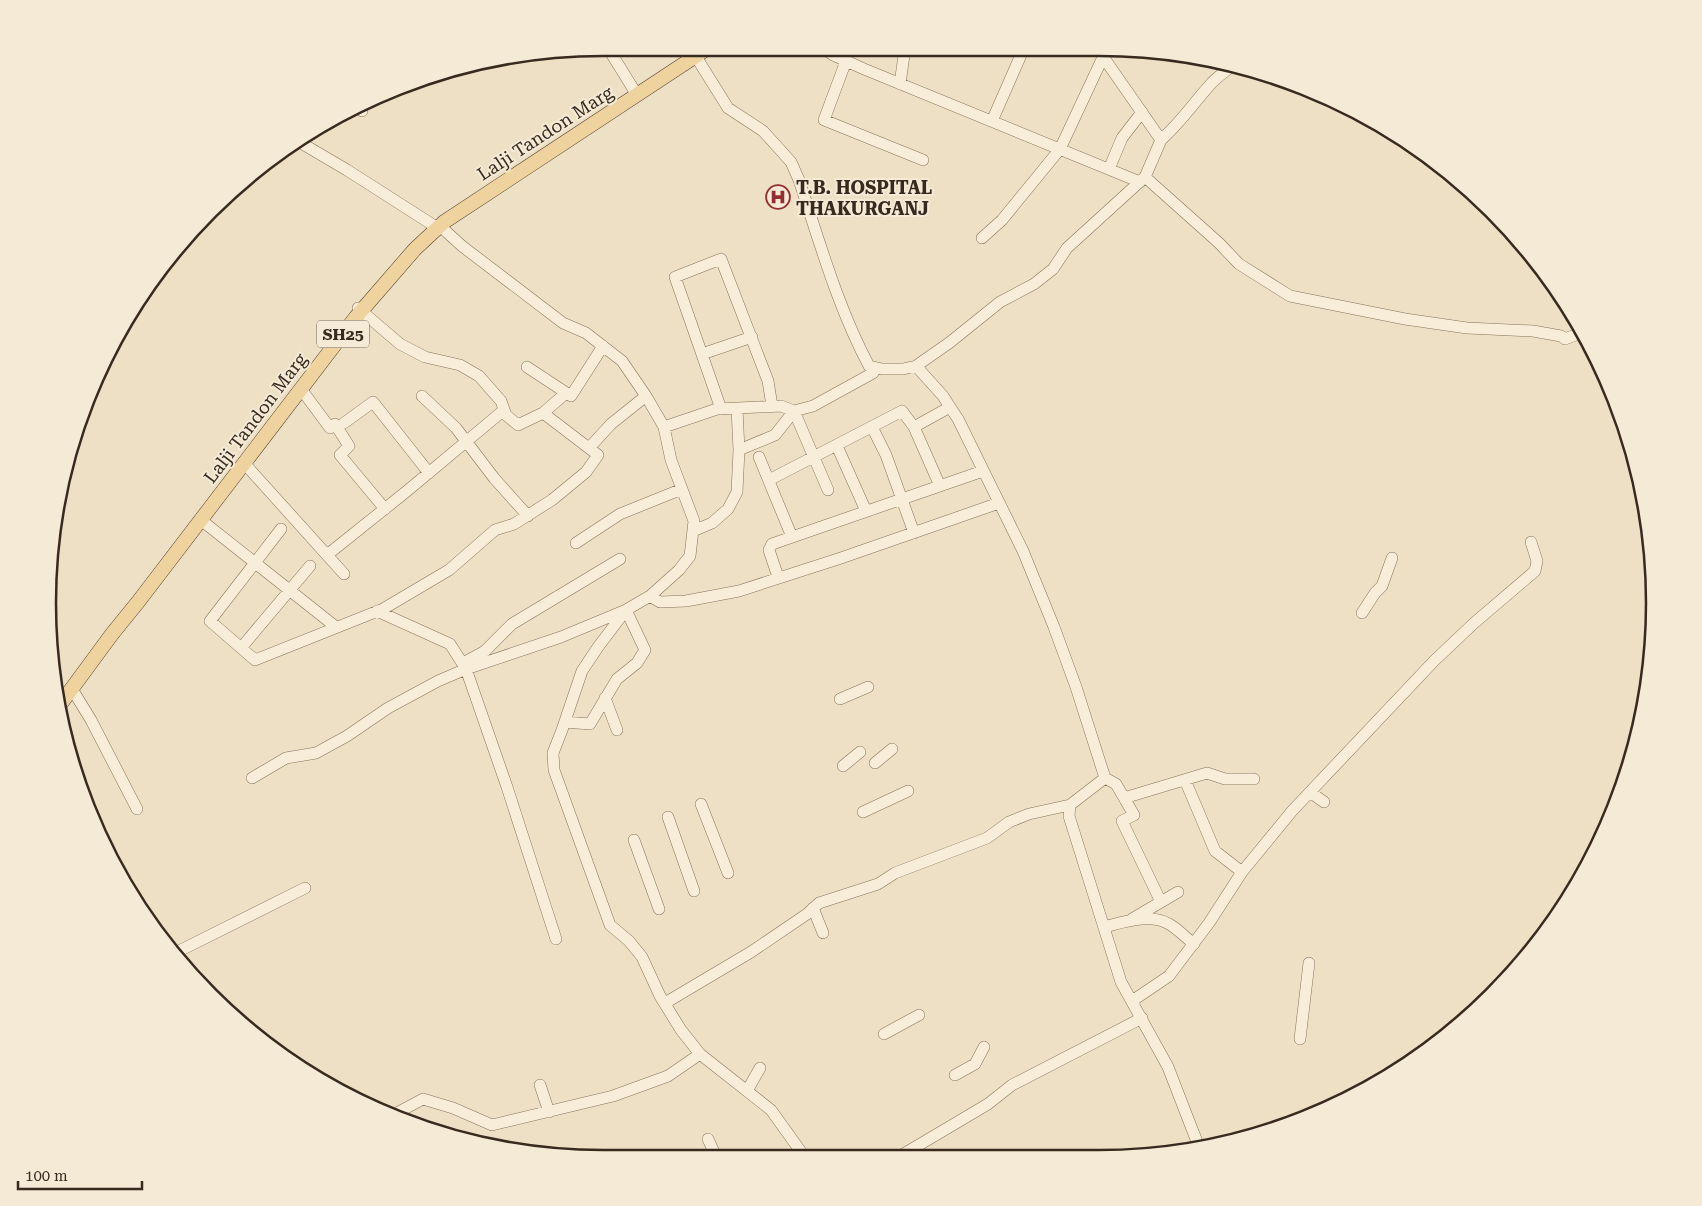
<svg xmlns="http://www.w3.org/2000/svg" width="1702" height="1206" viewBox="0 0 1702 1206" font-family="'Roboto Serif',serif">
	<rect width="100%" height="100%" fill="#ede0c5"/>
	<g fill="none" stroke-linecap="round" stroke-linejoin="round">
		<g stroke="#87725c" stroke-width="12">
			<path id="minor" d="M 608,48 L 637,95
				M 823,48 L 833,55 L 864,69 L 1140,182
				M 693,52 L 728,108 L 763,131 L 791,162 L 799,180 C 820,243 838,308 869,366 L 882,369 L 903,369 L 916,366 L 949,343 L 1000,302 L 1034,284 L 1053,269 L 1067,248 L 1145,177 L 1161,140 L 1097,48
				M 846,61 L 824,120 L 923,160
				M 900,84 L 905,48
				M 360,106 L 362,111
				M 992,121 L 1024,48
				M 1161,140 C 1181,122 1192,105 1209,86 C 1215,78 1225,72 1233,65
				M 1109,169 L 1122,138 L 1142,112
				M 1145,177 L 1219,243 L 1239,264 L 1290,296 L 1405,319 L 1467,328 L 1533,331 L 1561,336 L 1565,339 L 1583,332
				M 982,238 L 1002,220 L 1060,149 L 1103,57
				M 358,308 L 400,344 L 425,357 L 460,365 L 479,376 L 501,401 L 506,415 L 518,425 L 543,413 L 566,393
				M 702,354 L 752,337
				M 916,366 L 943,396 L 950,407 L 958,419 L 1023,551 L 1054,627 L 1076,687 L 1105,778 L 1070,805 L 1069,816 L 1121,982 L 1168,1067 L 1199,1147
				M 527,367 L 571,396 L 603,346
				M 301,389 L 330,428 L 335,424 L 349,446 L 340,455 L 385,509
				M 422,396 L 456,428 L 494,478 L 528,516
				M 721,409 L 675,277 L 721,259 L 768,381 L 772,406
				M 794,411 L 828,490
				M 344,423 L 373,402 L 429,473
				M 664,427 L 717,409 L 781,406 L 794,411 L 813,406 L 873,373 L 876,368
				M 872,427 L 886,455 L 914,533
				M 914,427 L 940,486
				M 837,446 L 866,511
				M 589,448 L 611,424 L 646,396
				M 739,450 L 775,435 L 794,411
				M 759,457 L 792,537
				M 244,463 L 344,574
				M 769,480 L 902,411 L 914,427 L 950,407
				M 201,520 L 336,627
				M 281,529 L 210,621 L 255,660 L 383,609 L 449,570 L 495,530 L 514,524 L 552,500 L 586,472 L 598,455 L 543,413
				M 693,531 L 712,523 L 728,509 L 737,492 L 739,450 L 737,409
				M 576,543 L 620,514 L 682,489
				M 327,555 L 407,491 L 504,410
				M 778,577 L 769,550 L 772,544 L 983,471
				M 650,596 L 660,602 L 686,601 L 739,591 L 841,558 L 999,503
				M 377,611 L 450,644 L 466,669 L 507,787 L 556,939
				M 1362,613 L 1375,593 L 1382,586 L 1392,558
				M 241,648 L 310,566
				M 463,663 L 485,651 L 512,624 L 620,559
				M 72,689 L 91,720 L 137,809
				M 605,698 L 617,730
				M 840,699 L 868,687
				M 565,722 L 590,724 L 617,679 L 637,663 L 645,650 L 626,610 L 598,647 L 582,671 L 562,730 L 553,753 L 554,770 L 610,925 L 629,941 L 642,957 L 660,996 L 681,1030 L 700,1054 L 771,1110 L 804,1156
				M 875,763 L 892,749
				M 843,766 L 860,752
				M 252,778 L 286,758 L 316,753 L 347,736 L 388,708 L 438,681 L 466,669 L 561,637 L 626,610 L 650,596 L 679,570 L 690,556 L 694,521 L 671,460 L 664,427 L 646,396 L 622,361 L 586,333 L 563,323 L 462,246 L 440,226 L 433,225 L 347,170 L 296,140
				M 1105,778 L 1116,784 L 1134,815 L 1122,821 L 1161,902 L 1178,892
				M 1185,780 L 1215,851 L 1242,872
				M 1310,792 L 1324,802
				M 1124,798 L 1207,773 L 1225,779 L 1254,779
				M 701,804 L 728,873
				M 863,812 L 908,791
				M 668,817 L 694,891
				M 96,829 L 102,838
				M 634,840 L 659,909
				M 813,908 L 823,933
				M 1132,919 L 1161,902
				M 1104,927 C 1124,922 1150,913 1169,924 C 1178,929 1186,938 1194,944
				M 175,953 L 305,888
				M 1132,1001 L 1169,976 L 1209,923 L 1242,872 L 1292,811 L 1434,661 L 1473,624 L 1535,571 L 1537,561 L 1531,542
				M 665,1003 L 751,952 L 807,914 L 819,903 L 878,884 L 895,873 L 987,838 L 1009,822 L 1029,814 L 1070,805
				M 884,1034 L 919,1015
				M 1300,1039 L 1309,963
				M 955,1075 L 975,1064 L 984,1047
				M 540,1085 L 549,1112
				M 747,1091 L 760,1068
				M 393,1115 L 423,1099 L 453,1108 L 492,1125 L 613,1096 L 668,1076 L 700,1054
				M 708,1139 L 713,1150
				M 902,1155 L 988,1104 L 1012,1085 L 1142,1018"/>
		</g>
		<g stroke="#554030" stroke-width="15">
			<path id="major" d="M 59,706 L 112,634 L 138,602 L 356,317 L 415,249 L 444,222 L 708,48"/>
		</g>
		<use href="#minor" stroke="#f8edd8" stroke-width="11"/>
		<use href="#major" stroke="#eed39f" stroke-width="14"/>
	</g>
	<defs>
		<g id="hospital-ring" transform="scale(1.25)"><circle r="9.5" fill="#f4ead5" stroke="#942e31" stroke-width="1.5"/><path d="M-5-5h3v3.5h4V-5h3V5h-3V1.5h-4V5h-3Z" fill="#942e31"/></g>
	</defs>
	<g fill-rule="evenodd">
		<use href="#hospital-ring" x="778" y="197"/>
	</g>
	<g text-anchor="middle" dominant-baseline="central" stroke-width="4" stroke-linejoin="round" paint-order="stroke">
		<rect fill="#f4ead5" stroke="#706456" stroke-width="1" x="317" y="320.5" width="52" height="27" rx="4"/>
		<g font-size="16" font-weight="bold" fill="#382a1f">
			<text x="343" y="334">SH25</text>
		</g>
		<g font-size="18" fill="#382a1f" stroke="#f4ead5">
			<text transform="translate(545 133) rotate(-33)">Lalji Tandon Marg</text>
			<text transform="translate(255 418) rotate(-53)">Lalji Tandon Marg</text>
		</g>
		<g font-size="18" font-weight="bold" fill="#382a1f" stroke="#f4ead5" text-anchor="start">
			<text x="796" y="187">T.B. HOSPITAL<tspan x="796" dy="21">THAKURGANJ</tspan></text>
		</g>
	</g>
	<path d="M0 0H1702V1206H0ZM603 56H1099A547 547 0 0 1 1646 603V603A547 547 0 0 1 1099 1150H603A547 547 0 0 1 56 603V603A547 547 0 0 1 603 56Z" fill="#f4ead5" fill-rule="evenodd"/>
	<path fill="none" stroke="#382a1f" stroke-width="2.5" d="M603 56H1099A547 547 0 0 1 1646 603V603A547 547 0 0 1 1099 1150H603A547 547 0 0 1 56 603V603A547 547 0 0 1 603 56Z"/>
	<path d="M18 1181v8h124v-8" fill="none" stroke="#382a1f" stroke-width="2.5"/>
	<text x="25" y="1181" font-size="15" fill="#382a1f" stroke="#f4ead5" stroke-width="4" paint-order="stroke">100 m</text>
</svg>
